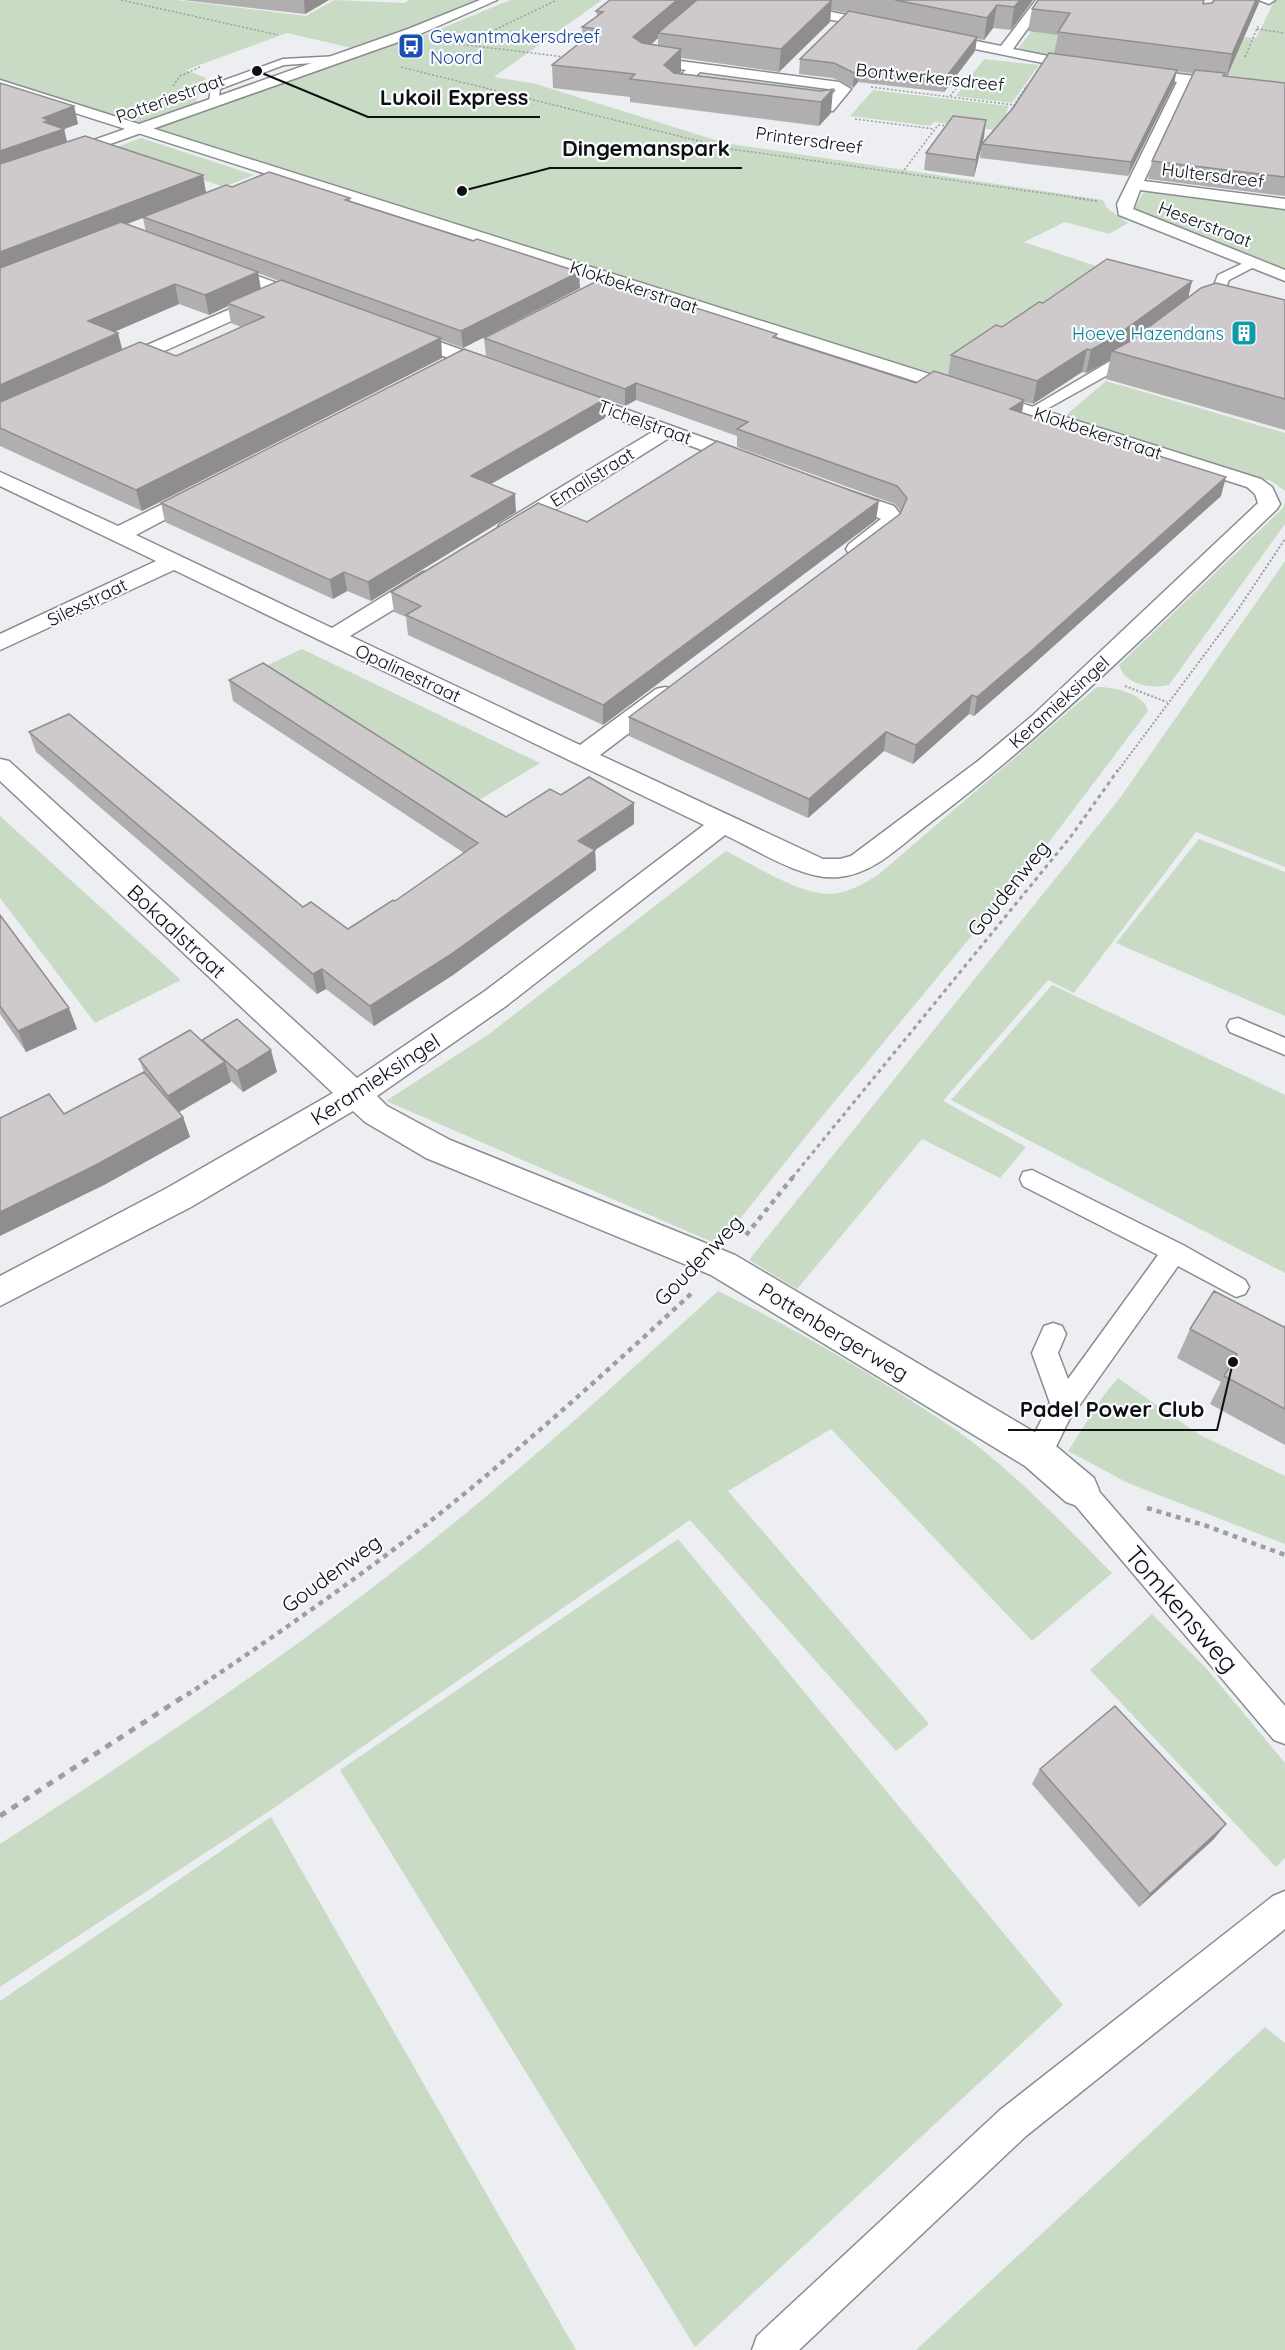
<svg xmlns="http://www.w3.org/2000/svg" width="1285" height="2350" viewBox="0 0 1285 2350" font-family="Quicksand,sans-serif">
	<rect width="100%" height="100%" fill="#eceef2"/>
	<path fill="#c9dbc5" d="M 0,0 L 177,0 L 306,16 L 334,0 L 404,3 L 410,0 L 477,0 L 356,49 L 287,33 L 186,70 L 206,78 L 196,101 L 216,106 L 438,30 L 510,0 L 602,0 L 494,77 L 536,84 L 725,143 L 1103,200 L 1107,208 L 1128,223 L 1109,234 L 1065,222 L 1024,242 L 1099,267 L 991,347 L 938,383 L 0,83 Z
		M 1275,0 L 1285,0 L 1285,89 L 1124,70 L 1017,50 L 1041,19 L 1256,38 Z
		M 984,59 L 1039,65 L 1012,103 L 956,96 Z
		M 701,74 L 833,90 L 817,107 L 683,90 Z
		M 873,90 L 1009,106 L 1006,113 L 1128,128 L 1119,146 L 934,122 L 930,126 L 850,116 Z
		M 141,138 L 254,175 L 224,187 L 112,149 Z
		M 1154,190 L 1285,207 L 1285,272 L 1141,218 L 1134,209 L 1143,193 Z
		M 1106,381 L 1285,433 L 1285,491 L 1271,481 L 1065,416 Z
		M 1285,502 L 1285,524 L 1169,685 C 1150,689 1125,685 1119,665 L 1283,508 Z
		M 1285,561 L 1285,867 L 1196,832 L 1074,993 L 1048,980 L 943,1101 L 1026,1147 L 1000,1178 L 922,1139 L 797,1289 L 749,1260 L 1120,798 Z
		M 302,649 L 540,763 L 476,802 L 266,666 Z
		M 1097,687 C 1113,687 1144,693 1148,711 L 1043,850 L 815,1125 L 719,1245 L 386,1101 L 489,1034 L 726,851 C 754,865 800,895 830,894 C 848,893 863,884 878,875 Z
		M 0,816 L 181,980 L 95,1023 L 0,898 Z
		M 1199,839 L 1285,872 L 1285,1016 L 1116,943 Z
		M 1052,985 L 1285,1095 L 1285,1273 L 951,1100 Z
		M 718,1291 C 798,1330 873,1375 947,1424 C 1005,1462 1063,1524 1112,1573 L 1032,1641 L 831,1429 L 728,1491 L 929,1724 L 896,1751 L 690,1520 L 271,1810 L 0,1987 L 0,1844 C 139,1754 278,1663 408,1560 C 516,1475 617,1383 718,1291 Z
		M 1118,1378 L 1198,1434 L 1285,1476 L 1285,1544 L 1128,1483 L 1068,1451 L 1104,1395 Z
		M 678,1539 L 1063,2005 L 695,2347 L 340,1770 Z
		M 1152,1614 L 1206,1668 L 1285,1763 L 1285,1858 L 1276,1867 L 1090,1670 Z
		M 271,1817 L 576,2350 L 0,2350 L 0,2001 Z
		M 1265,2027 L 1285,2043 L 1285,2350 L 916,2350 Z"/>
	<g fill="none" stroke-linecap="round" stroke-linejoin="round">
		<g stroke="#8a8c90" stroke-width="3">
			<path id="lane" d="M 339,56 L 344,59 L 343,61 L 284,65 L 220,89 L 218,105 L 209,103 L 211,85 L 283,59 Z
				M 1252,259 L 1256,260 L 1256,266 L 1229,280 L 1220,303 L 1197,307 L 1197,301 L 1209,298 L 1218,275 Z
				M 1134,347 L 1141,351 L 1122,367 L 1036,415 L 1031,416 L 1024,412 Z
				M 1238,1018 L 1285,1038 L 1285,1055 L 1230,1032 L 1227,1026 L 1230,1020 Z
				M 1032,1170 L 1183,1245 L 1245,1280 L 1249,1287 L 1245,1294 L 1236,1297 L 1178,1266 L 1069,1420 L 1048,1463 L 1038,1466 L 1028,1463 L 1024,1454 L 1050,1403 L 1032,1353 L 1044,1326 L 1053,1323 L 1062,1326 L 1066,1334 L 1058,1353 L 1068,1379 L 1158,1255 L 1023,1186 L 1020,1179 L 1023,1172 Z
				M 1080,1478 L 1090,1481 L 1285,1706 L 1285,1744 L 1274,1740 L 1070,1499 L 1066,1490 L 1070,1481 Z
				M 1285,1891 L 1285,1929 L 1026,2136 L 799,2350 L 752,2350 L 757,2336 L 1000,2110 L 1273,1896 Z"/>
		</g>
		<g stroke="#8a8c90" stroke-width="3">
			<path id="street" d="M 747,0 L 772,0 L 1001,46 L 1036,0 L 1048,0 L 1013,49 L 1073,61 L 1285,87 L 1285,95 L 1190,84 L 1144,181 L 1285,199 L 1285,209 L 1140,190 L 1133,209 L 1285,270 L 1285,281 L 1119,215 L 1117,204 L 1177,82 L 1073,69 L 753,4 Z
				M 1259,0 L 1275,0 L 1269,4 Z
				M 642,56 L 839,82 L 851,89 L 833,111 L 788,109 L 781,105 L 783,102 L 824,103 L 836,90 L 700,72 L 684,86 L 700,90 L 702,93 L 695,97 L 668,91 L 666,88 L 686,70 L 637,63 L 637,57 Z
				M 0,80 L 1261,479 L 1272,487 L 1280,504 L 1277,509 C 1164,617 1055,728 931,822 C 903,843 875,874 839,877 C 804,881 757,850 725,835 L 506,1006 L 377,1096 L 387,1106 L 450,1140 L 735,1255 L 1051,1442 L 1094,1478 L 1099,1490 L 1094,1502 L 1080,1507 L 1066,1502 L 1025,1466 L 711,1275 L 426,1158 L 365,1122 L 353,1111 L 191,1207 L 0,1306 L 0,1276 L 167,1188 L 333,1093 L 0,781 L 0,759 L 9,761 L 357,1078 L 485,991 L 704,825 L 174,570 L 0,650 L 0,634 L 156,561 L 0,486 L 0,472 L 118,526 L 197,487 L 211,487 L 215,491 L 211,495 L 136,535 L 332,628 L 423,572 L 439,572 L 442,577 L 439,582 L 350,636 L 580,745 L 656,689 L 665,687 L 674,689 L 677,694 L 674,699 L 600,755 L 823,859 L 840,859 L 851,856 L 978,761 L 1032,716 L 1258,503 L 1255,494 L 1247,487 L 0,89 Z
				M 218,262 L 316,297 L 319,301 L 310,306 L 278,295 L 276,301 L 122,370 L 108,370 L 105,366 L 108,362 L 269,292 L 212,271 L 209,267 Z
				M 398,327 L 504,365 L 507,369 L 504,373 L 490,373 L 391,337 L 389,333 L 391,329 Z
				M 562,386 L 757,457 L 760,461 L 757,465 L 743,465 L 669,438 L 516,534 L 500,534 L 497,529 L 500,524 L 652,432 L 555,396 L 552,392 Z
				M 835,486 L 894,506 L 903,518 C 895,535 869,559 849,554 L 846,549 L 849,544 L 881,519 L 828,496 L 824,492 L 828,488 Z"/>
		</g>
		<g stroke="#8a8c90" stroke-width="3">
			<path id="secondary" d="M 480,0 L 497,0 L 418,35 L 0,183 L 0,173 L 408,29 Z"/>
		</g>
		<path stroke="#9c9ea1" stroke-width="1.5" stroke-dasharray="2 2" stroke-linecap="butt" d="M 121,0 L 278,35
			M 1257,29 L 1285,33
			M 488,33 L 557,0
			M 459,44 L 565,57
			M 1245,57 L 1258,26
			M 401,67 L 731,149 L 1085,199
			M 173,86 L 180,76 L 200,67
			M 871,87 L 1014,105
			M 950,96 L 970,72
			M 1007,116 L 1027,85
			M 855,119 L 934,129
			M 902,173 L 938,125 L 948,126"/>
		<path stroke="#9c9ea1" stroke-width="2" stroke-dasharray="2 2" stroke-linecap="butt" d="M 1075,198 L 1097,201
			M 1125,686 L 1167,702
			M 1117,772 L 1237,611 L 1285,539"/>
		<path stroke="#9c9ea1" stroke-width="3" stroke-dasharray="4 4" stroke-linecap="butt" d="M 792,1178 L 1072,835 L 1118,770"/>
		<path stroke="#9c9ea1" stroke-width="4.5" stroke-dasharray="5 5" stroke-linecap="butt" d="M 746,1235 L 793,1177
			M 1147,1508 L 1204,1525 L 1285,1555
			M 187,1695 C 269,1640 350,1584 428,1523 C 519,1451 606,1372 692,1293"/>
		<path stroke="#9c9ea1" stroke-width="5" stroke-dasharray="7 7" stroke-linecap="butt" d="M 0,1816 L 189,1693"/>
		<use href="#lane" fill="#fff" fill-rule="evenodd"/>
		<use href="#street" fill="#fff" fill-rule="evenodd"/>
		<use href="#secondary" fill="#fff" fill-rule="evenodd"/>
	</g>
	<path fill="#b1aeaf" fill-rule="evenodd" d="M 183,0 L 329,0 L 305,14 Z
		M 610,0 L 1033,0 L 1011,30 L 993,28 L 984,40 L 977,39 L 975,51 L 944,92 L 858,82 L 853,88 L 833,78 L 799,74 L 800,59 L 847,13 L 831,10 L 830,22 L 779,72 L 681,58 L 681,72 L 679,73 L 821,91 L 831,113 L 819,126 L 630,102 L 630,97 L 553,88 L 552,65 L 583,41 L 582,27 L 597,16 L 596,11 ZM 658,38 L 658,45 L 651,45 Z
		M 1214,0 L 1260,0 L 1227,77 L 1285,83 L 1285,196 L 1148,179 L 1152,161 L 1193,73 L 1176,71 L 1174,84 L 1128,176 L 980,158 L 981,147 L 974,177 L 924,170 L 926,153 L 986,120 L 982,143 L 1013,108 L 1054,53 L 1058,35 L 1028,31 L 1032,9 L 1207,3 L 1212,3 Z
		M 0,83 L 74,106 L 78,124 L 64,129 L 67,142 L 203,175 L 206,193 L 232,187 L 350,198 L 351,202 L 580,288 L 463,348 L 441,340 L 442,358 L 142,511 L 0,446 ZM 143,218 L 146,232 L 126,224 ZM 258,273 L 279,281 L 261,289 ZM 179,304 L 209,315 L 228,306 L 231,323 L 241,327 L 176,356 L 122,349 L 118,333 L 114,332 Z
		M 1192,281 L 1188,297 L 1285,300 L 1285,430 L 1106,379 L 1110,360 L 1086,373 L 1082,372 L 1033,404 L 1024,402 L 1022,413 L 1221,496 L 1027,670 L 974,716 L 969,714 L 913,764 L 884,751 L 808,818 L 629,736 L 629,717 L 900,514 L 901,512 L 895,504 L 737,447 L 737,436 L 636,400 L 625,406 L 486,356 L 484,338 L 777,334 L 777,338 L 916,383 L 948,376 L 951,355 L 1043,303 Z
		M 605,399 L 605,418 L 491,484 L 516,512 L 371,601 L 347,591 L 333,599 L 165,522 L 161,503 Z
		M 876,520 L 603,725 L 408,635 L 406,617 L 394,612 L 391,592 L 587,522 Z
		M 229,680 L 506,817 L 561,795 L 634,803 L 634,824 L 595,850 L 596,870 L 453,975 L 374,1026 L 326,989 L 317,994 L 36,752 L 29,732 L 303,907 L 348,929 L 395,901 L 464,853 L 233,701 Z
		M 0,915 L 77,1029 L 26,1052 L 0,1014 Z
		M 202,1040 L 277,1072 L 243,1092 L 231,1081 L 179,1112 L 183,1117 L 190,1137 L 104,1185 L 64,1114 L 144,1072 L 139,1059 L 202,1041 Z
		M 1285,1326 L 1285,1445 L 1210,1404 L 1221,1382 L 1177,1358 L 1190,1329 L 1284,1327 Z
		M 1040,1769 L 1214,1839 L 1139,1907 L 1032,1784 Z"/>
	<path fill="#908d8f" d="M 304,0 L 329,0 L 305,14 Z
		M 677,0 L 702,0 L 658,33 L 658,38 L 633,60 L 633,37 Z
		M 832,0 L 830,22 L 779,72 L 781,49 Z
		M 1020,0 L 1033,0 L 1011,30 L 1014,7 Z
		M 1256,0 L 1260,0 L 1259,3 L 1226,78 L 1232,54 Z
		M 997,5 L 993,28 L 984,40 L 987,18 Z
		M 977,37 L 975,51 L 944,92 L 946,77 Z
		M 681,49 L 681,72 L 669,83 L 664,65 Z
		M 859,67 L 858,82 L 853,88 L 854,73 Z
		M 1177,70 L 1174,84 L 1128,176 L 1131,162 Z
		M 833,89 L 831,113 L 819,126 L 821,102 Z
		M 74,106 L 78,124 L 64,129 L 68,146 L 0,171 L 0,151 L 43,118 Z
		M 986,120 L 984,137 L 974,177 L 976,160 Z
		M 203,175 L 206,193 L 0,274 L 0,252 Z
		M 258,272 L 261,291 L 227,303 L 228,306 L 209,315 L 205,295 Z
		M 579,272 L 580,288 L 463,348 L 461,331 Z
		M 1192,281 L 1187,303 L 1119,353 L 1112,351 L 1110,360 L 1086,373 L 1091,350 Z
		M 175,284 L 179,304 L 93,341 L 88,321 Z
		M 118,333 L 123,353 L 0,409 L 0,385 Z
		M 441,338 L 442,358 L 142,511 L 136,490 Z
		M 1087,349 L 1082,372 L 1033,404 L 1037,381 Z
		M 636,383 L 636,400 L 625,406 L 625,389 Z
		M 605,399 L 605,418 L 472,495 L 471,476 Z
		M 1024,400 L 1021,417 L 1010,409 Z
		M 1226,477 L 1221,496 L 1027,670 L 974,716 L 977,697 Z
		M 515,494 L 516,512 L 371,601 L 368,582 Z
		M 879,501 L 876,520 L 603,725 L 603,705 Z
		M 344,572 L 347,591 L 333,599 L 330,580 Z
		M 972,695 L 969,714 L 913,764 L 916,745 Z
		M 886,732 L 884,751 L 808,818 L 809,799 Z
		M 634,803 L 634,824 L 595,850 L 596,870 L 453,975 L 374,1026 L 370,1006 L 578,841 Z
		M 322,969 L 326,989 L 317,994 L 313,974 Z
		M 69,1008 L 77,1029 L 26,1052 L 18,1031 Z
		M 271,1050 L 277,1072 L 243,1092 L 237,1071 Z
		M 225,1062 L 231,1082 L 174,1115 L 168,1096 Z
		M 183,1117 L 190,1137 L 104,1185 L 0,1236 L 0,1212 Z
		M 1226,1824 L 1214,1839 L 1139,1907 L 1150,1894 Z"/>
	<path fill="#cecacc" stroke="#908d8f" stroke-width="1.5" d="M 610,0 L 677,0 L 633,37 L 642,43 L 681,49 L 664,65 L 674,73 L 821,91 L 833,89 L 821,102 L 630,79 L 635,74 L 552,65 L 597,29 L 582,27 L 603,12 L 596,11 Z
		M 697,0 L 832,0 L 781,49 L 658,33 Z
		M 895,0 L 1020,0 L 1014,7 L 997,5 L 987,18 Z
		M 1038,0 L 1204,0 L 1203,4 L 1212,3 L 1214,0 L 1256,0 L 1232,54 L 1058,32 L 1070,13 L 1032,9 Z
		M 849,11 L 977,37 L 946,77 L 859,67 L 854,73 L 834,63 L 800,59 Z
		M 1049,53 L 1177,70 L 1131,162 L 982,144 L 1013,108 Z
		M 1195,70 L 1225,73 L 1223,76 L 1285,83 L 1285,177 L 1152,161 Z
		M 0,83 L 74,106 L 43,118 L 49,120 L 44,122 L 64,129 L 0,151 Z
		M 953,116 L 986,120 L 976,160 L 926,153 Z
		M 85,136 L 203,175 L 0,252 L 0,164 Z
		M 269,172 L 350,198 L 345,200 L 473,241 L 477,239 L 579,272 L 461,331 L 143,217 L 226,185 L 232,187 Z
		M 121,222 L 258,272 L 205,295 L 175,284 L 88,321 L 118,333 L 0,385 L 0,268 Z
		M 1107,259 L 1192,281 L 1116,336 L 1091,350 L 1087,349 L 1037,381 L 951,355 L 996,325 L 1002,327 L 1039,302 L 1043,303 Z
		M 603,278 L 777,334 L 773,337 L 916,383 L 934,371 L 1024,400 L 1010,409 L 1226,477 L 1031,651 L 977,697 L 972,695 L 916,745 L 886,732 L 809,799 L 629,717 L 900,514 L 907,498 L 897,486 L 737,429 L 748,422 L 636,383 L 625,389 L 484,338 Z
		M 281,280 L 441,338 L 136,490 L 0,428 L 0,402 L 140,342 L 176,356 L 264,317 L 227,303 Z
		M 1216,283 L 1285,300 L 1285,399 L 1112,351 L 1130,341 L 1201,288 Z
		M 464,349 L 605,399 L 471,476 L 515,494 L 368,582 L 344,572 L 330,580 L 161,503 Z
		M 717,441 L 879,501 L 603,705 L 406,615 L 421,606 L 391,592 L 538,503 L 587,522 Z
		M 263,663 L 506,817 L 550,789 L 561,795 L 589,777 L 634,803 L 578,841 L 595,850 L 450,955 L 370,1006 L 322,969 L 313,974 L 29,732 L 69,714 L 303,907 L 311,902 L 348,929 L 393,900 L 395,901 L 478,843 L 229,680 Z
		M 0,915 L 69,1008 L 18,1031 L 0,1006 Z
		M 237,1019 L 271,1050 L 237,1071 L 202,1040 Z
		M 190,1030 L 225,1062 L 168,1096 L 139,1059 Z
		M 144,1072 L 183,1117 L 96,1165 L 0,1212 L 0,1118 L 49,1094 L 64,1114 Z
		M 1214,1291 L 1284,1327 L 1285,1326 L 1285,1409 L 1224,1376 L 1237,1354 L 1190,1329 Z
		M 1115,1706 L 1226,1824 L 1150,1894 L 1040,1769 Z"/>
	<defs>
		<g id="bus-square" transform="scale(1.35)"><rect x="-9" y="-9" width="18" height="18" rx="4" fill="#1a4fb4" stroke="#f9fbfe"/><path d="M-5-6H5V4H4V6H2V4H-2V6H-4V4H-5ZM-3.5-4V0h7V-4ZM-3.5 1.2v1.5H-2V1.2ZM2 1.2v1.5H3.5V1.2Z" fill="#fff"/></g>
		<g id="building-square" transform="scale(1.35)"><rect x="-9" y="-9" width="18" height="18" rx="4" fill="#0f9aa8" stroke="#f9fbfe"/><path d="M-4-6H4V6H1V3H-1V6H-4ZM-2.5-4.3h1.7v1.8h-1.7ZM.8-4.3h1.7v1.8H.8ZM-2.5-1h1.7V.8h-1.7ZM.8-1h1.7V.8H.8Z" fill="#fff"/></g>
	</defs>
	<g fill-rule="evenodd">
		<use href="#bus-square" x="411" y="46"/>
		<use href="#building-square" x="1244" y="333"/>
	</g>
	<g text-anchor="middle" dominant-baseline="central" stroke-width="4.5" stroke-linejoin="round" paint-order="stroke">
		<g font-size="18" fill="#164399" stroke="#f9fbfe" text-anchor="start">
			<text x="430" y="36">Gewantmakersdreef<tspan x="430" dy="21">Noord</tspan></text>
		</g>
		<g font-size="18" fill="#0e0f10" stroke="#f9fbfe">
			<text transform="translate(930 77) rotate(6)">Bontwerkersdreef</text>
			<text transform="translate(170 98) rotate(-20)">Potteriestraat</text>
			<text transform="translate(809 140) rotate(8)">Printersdreef</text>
			<text transform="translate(1213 175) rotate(7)">Hultersdreef</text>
			<text transform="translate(1205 224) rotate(21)">Heserstraat</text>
			<text transform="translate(634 287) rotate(18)">Klokbekerstraat</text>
			<text transform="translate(645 422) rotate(20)">Tichelstraat</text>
			<text transform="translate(1098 433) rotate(18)">Klokbekerstraat</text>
			<text transform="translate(592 477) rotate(-32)">Emailstraat</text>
			<text transform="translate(87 602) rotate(-26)">Silexstraat</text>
			<text transform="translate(408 673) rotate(25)">Opalinestraat</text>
			<text transform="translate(1059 702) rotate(-42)">Keramieksingel</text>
		</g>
		<g font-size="18" fill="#0d838f" stroke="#f9fbfe" text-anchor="end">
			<text x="1224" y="333">Hoeve Hazendans</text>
		</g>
		<g font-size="21" fill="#0e0f10" stroke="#f9fbfe">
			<text transform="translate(1008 888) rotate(-51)">Goudenweg</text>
			<text transform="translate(177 931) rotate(43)">Bokaalstraat</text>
			<text transform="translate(375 1079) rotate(-33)">Keramieksingel</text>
			<text transform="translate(698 1260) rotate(-46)">Goudenweg</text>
			<text transform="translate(834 1331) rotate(31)">Pottenbergerweg</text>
			<text transform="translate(331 1573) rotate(-36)">Goudenweg</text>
		</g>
		<g font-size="26" fill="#0e0f10" stroke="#f9fbfe">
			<text transform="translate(1182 1609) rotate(49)">Tomkensweg</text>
		</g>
	</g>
	<path fill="none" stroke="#0e0f10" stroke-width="2" d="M257 71L368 117H540M462 191L550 168H742M1233 1362L1217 1430H1008"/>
	<g fill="#0e0f10" stroke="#f9fbfe" stroke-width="2">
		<circle cx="257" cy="71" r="6"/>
		<circle cx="462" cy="191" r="6"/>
		<circle cx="1233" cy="1362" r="6"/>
	</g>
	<g font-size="22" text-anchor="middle" font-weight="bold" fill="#0e0f10" stroke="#f9fbfe" stroke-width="4.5" stroke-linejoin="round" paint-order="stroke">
		<text x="454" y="105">Lukoil Express</text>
		<text x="646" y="156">Dingemanspark</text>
		<text x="1112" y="1417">Padel Power Club</text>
	</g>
</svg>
